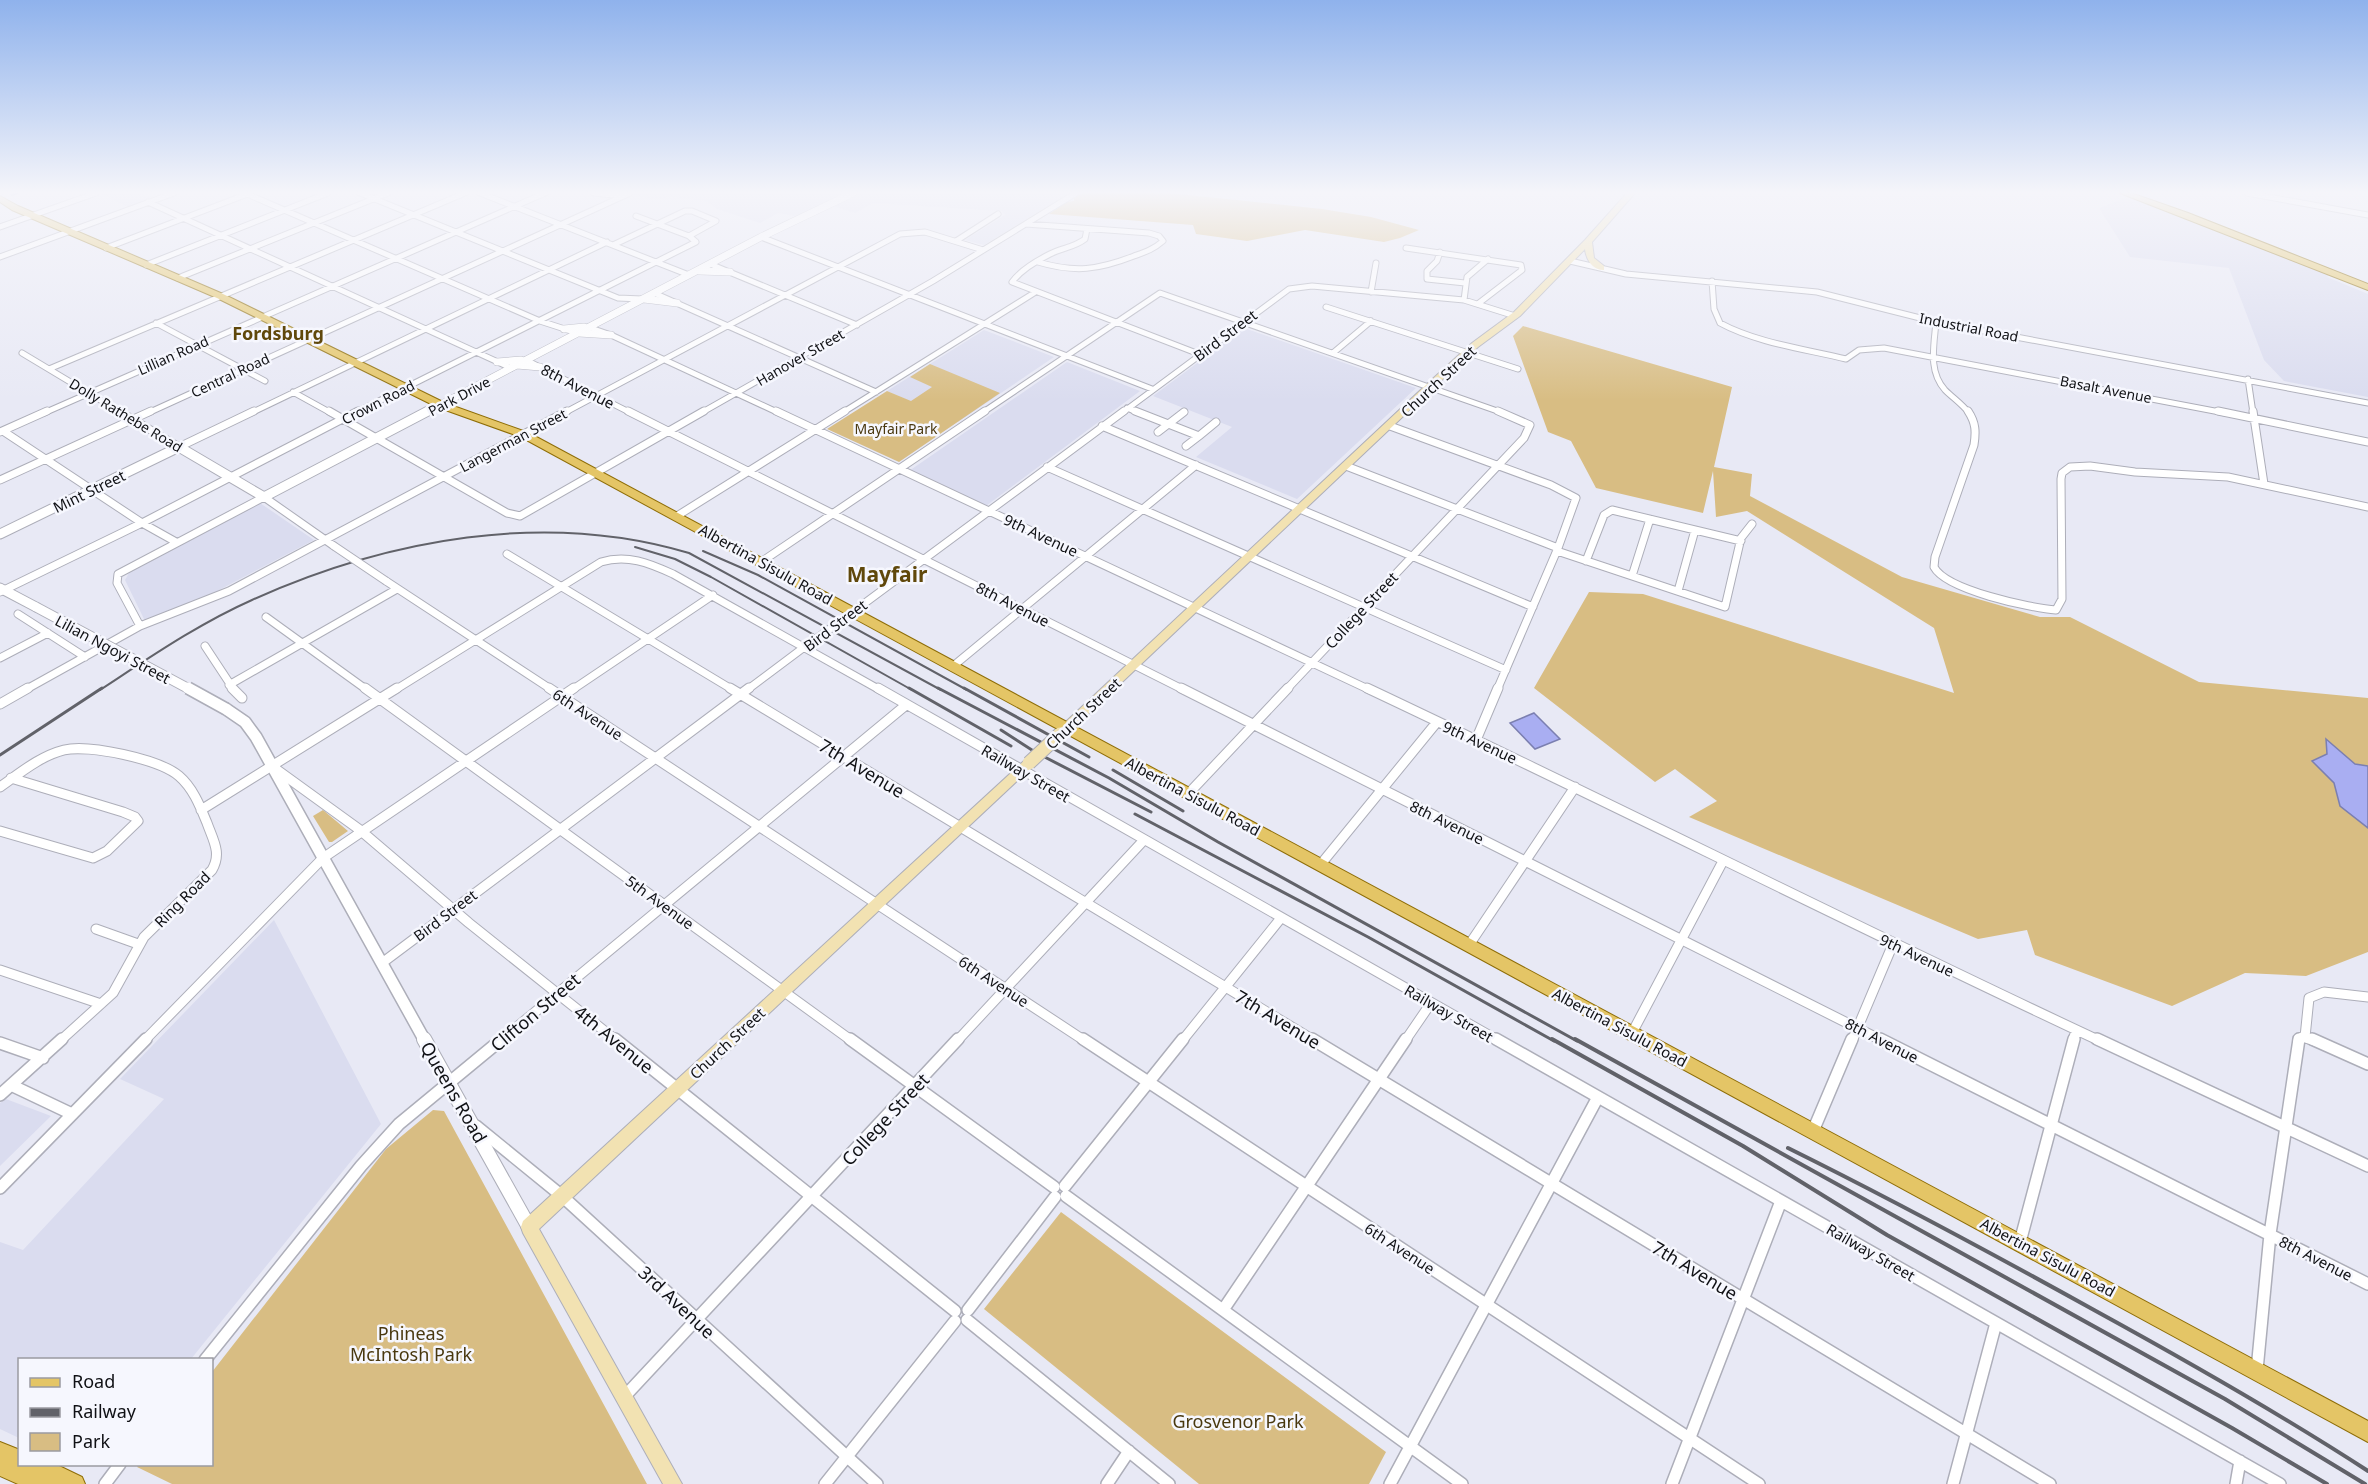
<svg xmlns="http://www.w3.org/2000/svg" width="2368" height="1484" viewBox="0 0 2368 1484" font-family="'Noto Sans',sans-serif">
	<rect width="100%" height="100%" fill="#e8e9f5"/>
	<path fill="#dadcef" d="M 99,193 L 138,193 L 152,198 L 128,207 Z
		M 635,193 L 847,193 L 795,216 L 778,213 L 760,223 L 717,209 L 706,201 L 672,197 L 655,199 L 630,195 Z
		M 862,193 L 1069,193 L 984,245 L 965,240 L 1005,215 L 1002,211 L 873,203 L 855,213 L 833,206 Z
		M 2128,197 L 2329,275 L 2327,277 L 2368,294 L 2368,397 L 2284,381 L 2264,360 L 2229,268 L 2130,257 L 2099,208 Z
		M 1244,328 L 1416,388 L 1297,499 L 1196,457 L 1232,427 L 1153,396 Z
		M 984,330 L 1054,357 L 958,422 L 887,391 Z
		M 1067,362 L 1140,391 L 986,506 L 909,471 Z
		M 260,503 L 314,540 L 202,599 L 145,621 L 125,580 L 129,573 Z
		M 274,920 L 381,1124 L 191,1359 L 20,1360 L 19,1438 L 0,1429 L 0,1242 L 23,1250 L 164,1099 L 120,1079 Z
		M 6,1099 L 51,1116 L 0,1166 L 0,1103 Z"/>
	<path fill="#d8bd83" d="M 1083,193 L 1169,193 L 1322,209 L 1371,217 L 1419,230 L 1400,238 L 1384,242 L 1305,230 L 1247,241 L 1196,234 L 1193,225 L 1049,214 L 1067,202 L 1074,201 L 1074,198 Z
		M 1523,326 L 1732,387 L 1714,467 L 1752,474 L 1750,496 L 1902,577 L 2040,617 L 2070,617 L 2199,682 L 2368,698 L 2368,952 L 2306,976 L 2245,973 L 2172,1006 L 2035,955 L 2027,930 L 1978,939 L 1689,817 L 1717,801 L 1675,769 L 1655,782 L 1534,688 L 1589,592 L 1643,594 L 1954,693 L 1934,628 L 1747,511 L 1716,517 L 1713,471 L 1703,513 L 1596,488 L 1571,441 L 1548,432 L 1513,336 Z
		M 930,364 L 1000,393 L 899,462 L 827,429 L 887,391 L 911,401 L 932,387 L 910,377 Z
		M 323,810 L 348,831 L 332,842 L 329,842 L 313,816 Z
		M 433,1110 L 444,1111 L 647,1484 L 172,1484 L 137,1467 L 139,1464 L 212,1464 L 212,1372 L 386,1149 Z
		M 1061,1212 L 1386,1452 L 1369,1484 L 1199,1484 L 984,1309 Z"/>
	<path fill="#a9aef2" stroke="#7b7fb0" stroke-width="1.5" d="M 1534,713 L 1560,739 L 1535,749 L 1510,723 Z
		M 2326,739 L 2355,764 L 2368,766 L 2368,828 L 2340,806 L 2334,783 L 2312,761 L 2327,754 Z"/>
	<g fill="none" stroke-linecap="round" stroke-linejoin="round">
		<path stroke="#7b7fb0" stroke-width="2" d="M 12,195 L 18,193"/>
		<g stroke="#adaeb9" stroke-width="7">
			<path id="minor-far3" d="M 245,193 L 540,321 L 571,331
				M 360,193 L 618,298 L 642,299
				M 480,193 L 689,275
				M 594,193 L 623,196
				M 2247,193 L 2368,215
				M 148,202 L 511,368
				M 1026,224 L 1149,233 L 1159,236 L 1163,241 C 1154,249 1145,252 1134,256 C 1098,270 1075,273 1038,262
				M 0,227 L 96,193
				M 1087,229 L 1085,239 C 1075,247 1062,248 1050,254 C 1038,260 1020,271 1012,282 L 1199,354
				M 761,237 L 1152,389
				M 956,241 L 998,214
				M 613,245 L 685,211 L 692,211 L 716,221 L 689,236
				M 106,248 L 250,193
				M 1406,248 L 1521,265 L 1522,270 L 1479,303
				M 1440,252 L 1437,261 L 1427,271 L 1427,279 L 1465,283
				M 0,257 L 174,193
				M 1570,261 L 1626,274 L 1817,292 L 1936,322 L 2368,403
				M 710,264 L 857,325
				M 146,265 L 328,193
				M 178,278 L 388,193
				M 1712,281 L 1714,309 L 1720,323 C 1757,343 1805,349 1846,359 L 1859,350 L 1884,348 L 2225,413
				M 1371,292 L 1376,263
				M 654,293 L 876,392
				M 1464,300 L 1467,277 L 1488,259
				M 1326,307 L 1518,369
				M 1936,322 C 1934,346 1928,371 1945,390 C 1953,398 1962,404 1969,413
				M 156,323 L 265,381
				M 588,327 L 611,335 L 779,413
				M 22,353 L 122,413
				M 1333,353 L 1371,321
				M 526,360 L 631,413
				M 49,369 L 465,193
				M 2248,379 L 2253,413
				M 293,392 L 331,413
				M 1127,408 L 1139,413
				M 44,413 L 545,193
				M 148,413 L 630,193
				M 251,413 L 607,242
				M 355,413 L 696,242 L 689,236 L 636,216
				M 564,413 L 900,234 L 925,232 L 983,250
				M 701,413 L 933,281 L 1076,193
				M 842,413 L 1034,293
				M 982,413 L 1160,293 L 1503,413
				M 1122,413 L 1289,289 L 1312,286 L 1464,300 L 1515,316"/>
		</g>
		<g stroke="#adaeb9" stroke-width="9">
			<path id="minor-far2" d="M 119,411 L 179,447 L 254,411
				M 329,411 L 507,513 L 520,516 L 704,411
				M 628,411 L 1184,690
				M 776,411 L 1370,690
				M 1135,411 L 1199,436 L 1216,422
				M 1968,411 C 1976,423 1976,432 1974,445 L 1935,557 L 1934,567 C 1946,590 2030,608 2056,610 L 2062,599 L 2061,479 L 2062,473 L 2070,467 L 2090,466 L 2135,472 L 2228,477 L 2368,507
				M 2218,411 L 2368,442
				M 2253,411 L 2264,484
				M 1102,426 L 1533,607
				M 1390,426 L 1551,485 L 1576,498 L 1558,548 L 1497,690
				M 3,431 L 142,523 L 176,542
				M 0,432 L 47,411
				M 1158,432 L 1184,412
				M 1186,446 L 1199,436
				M 1346,466 L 1558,548
				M 1047,467 L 1506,670
				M 0,480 L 151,411
				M 677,516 L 845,411
				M 1557,551 L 1725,607 L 1741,538 L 1752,524
				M 507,554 L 733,690
				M 1586,561 L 1604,515 L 1612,510 L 1741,541
				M 761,562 L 985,411
				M 1632,576 L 1650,519
				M 386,581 L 552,690
				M 1678,591 L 1695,530
				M 0,592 L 142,523 L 358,411
				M 18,614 L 85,657
				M 266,617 L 367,690
				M 842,620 L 1124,411
				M 140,626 L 117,583 L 118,574 L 264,497 L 334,546
				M 205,646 L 234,690
				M 0,658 L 48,633
				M 952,667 L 1196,465
				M 229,685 L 397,589
				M 25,690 L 140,626 L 229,591 L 567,411
				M 395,690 L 601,562 C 627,554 649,563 673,574 L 880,690
				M 572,690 L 713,595
				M 747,690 L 807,645
				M 1286,690 L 1524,438 L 1530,425 L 1498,411"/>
		</g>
		<g stroke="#adaeb9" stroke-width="11">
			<path id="minor-far1" d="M 232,688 L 242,698
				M 365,688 L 852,1041
				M 549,688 L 1085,1041
				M 730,688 L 1315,1041
				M 878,688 L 1499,1041
				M 1181,688 L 1883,1041
				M 1367,688 C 1613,804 1854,926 2100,1041
				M 0,704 L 28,688
				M 1476,740 L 1498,688
				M 273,767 L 360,830 L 469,923 L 617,1041
				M 0,787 C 20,773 40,756 64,750 C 88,744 159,759 179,776 C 193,788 200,806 207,823 C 213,840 222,853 212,870 L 144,937 L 113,993 L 60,1041
				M 1189,793 L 1288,688
				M 201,810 L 397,688
				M 0,831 L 93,858 L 107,851 L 138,821 L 135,817 L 123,812 L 11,778
				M 1321,864 L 1437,722
				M 96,929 L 138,944
				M 1469,945 L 1575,787
				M 382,963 L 749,688
				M 0,970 L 101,1004
				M 1632,1033 L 1723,861
				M 2305,1037 L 2309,998 L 2324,992 L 2368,997
				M 144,1041 L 323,858 L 574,688
				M 500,1041 L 906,705
				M 957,1041 L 1143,841
				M 1182,1041 L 1281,918
				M 1405,1041 L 1431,1003
				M 1852,1041 L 1893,944
				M 2073,1041 L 2076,1030
				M 2298,1041 L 2302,1037 L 2315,1041"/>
		</g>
		<g stroke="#adaeb9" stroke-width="14">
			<path id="minor" d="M 615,1039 L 955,1311
				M 850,1039 L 1054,1187
				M 1083,1039 L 1759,1484
				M 1312,1039 L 2050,1484
				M 1496,1039 L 2280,1484
				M 1880,1039 L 2368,1284
				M 2097,1039 L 2368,1166
				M 2312,1039 L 2368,1064
				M 0,1043 L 43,1058
				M 13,1086 L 72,1114
				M 0,1095 L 62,1039
				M 476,1126 L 562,1196 L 877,1484
				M 1813,1131 L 1852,1039
				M 1065,1186 L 1183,1039
				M 0,1188 L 146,1039
				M 1066,1196 L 1462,1484
				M 2020,1242 L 2074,1039
				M 968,1310 L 1055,1197
				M 1223,1310 L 1406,1039
				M 967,1320 L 1169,1484
				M 205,1360 L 361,1166 L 399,1124 L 502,1039
				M 2257,1370 L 2270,1234 L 2299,1039
				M 625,1396 L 958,1039
				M 105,1484 L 120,1464
				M 825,1484 L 955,1321
				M 1107,1484 L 1129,1451
				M 1390,1484 L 1598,1097
				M 1672,1484 L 1781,1201
				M 1953,1484 L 1996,1323
				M 2236,1484 L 2240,1461"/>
		</g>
		<g stroke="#adaeb9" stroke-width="8">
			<path id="tertiary-far3" d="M 700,271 L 730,272
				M 644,299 L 677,303
				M 564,329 L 584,327
				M 579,333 L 611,335
				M 497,362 L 521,360
				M 517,365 L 540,367
				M 425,413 L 761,237 L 853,193"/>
		</g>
		<g stroke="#adaeb9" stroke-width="11">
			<path id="tertiary-far2" d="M 0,534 L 179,447 L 264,497 L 428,411
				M 0,588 L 36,607"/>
		</g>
		<g stroke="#adaeb9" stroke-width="14">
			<path id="tertiary-far1" d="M 226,709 L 245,722 L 256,737 L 425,1041"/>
		</g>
		<g stroke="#adaeb9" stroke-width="16">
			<path id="tertiary" d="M 424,1039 L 529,1227"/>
		</g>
		<g stroke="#adaeb9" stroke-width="2">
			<path id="secondary" d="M 1627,193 L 1635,193 L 1592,242 L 1594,258 L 1604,266 L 1604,270 C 1592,270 1586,259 1585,249 L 1520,316 L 1478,347 L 1432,389 L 1064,737 L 1056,737 L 1054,734 L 1056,731 L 1426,385 L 1472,343 L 1514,312 L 1585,240 Z
				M 1029,758 L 1033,760 L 1035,763 L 1033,766 L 539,1229 L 682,1484 L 663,1484 L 523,1233 L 521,1227 L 523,1221 L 1025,760 Z"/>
		</g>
		<g stroke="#8e6d07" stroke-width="2">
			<path id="primary" d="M 2120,193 L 2131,193 L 2188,213 L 2368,284 L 2368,290 Z
				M 0,196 L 18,206 L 223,294 L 445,403 L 529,433 L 2368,1421 L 2368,1442 L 521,437 L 437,407 L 217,298 L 12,210 L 0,202 Z
				M 0,1442 L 20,1450 L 20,1464 L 55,1464 L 82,1477 L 85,1484 L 18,1484 L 0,1476 Z"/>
		</g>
		<use href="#minor-far3" stroke="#fff" stroke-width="5"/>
		<use href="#minor-far2" stroke="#fff" stroke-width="7"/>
		<use href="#minor-far1" stroke="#fff" stroke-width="9"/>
		<use href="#minor" stroke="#fff" stroke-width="11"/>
		<use href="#tertiary-far3" stroke="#fff" stroke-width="7"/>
		<use href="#tertiary-far2" stroke="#fff" stroke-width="9"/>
		<use href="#tertiary-far1" stroke="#fff" stroke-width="11"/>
		<use href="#tertiary" stroke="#fff" stroke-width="14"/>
		<use href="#secondary" fill="#f2e2b2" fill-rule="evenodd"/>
		<use href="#primary" fill="#e4c566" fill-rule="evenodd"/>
		<path stroke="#616269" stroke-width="2" d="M 635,547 L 675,559 L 711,577 L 912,690
			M 703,551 L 758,575 L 967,690
			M 100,690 C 149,658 198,624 252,600 C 387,539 545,510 689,553 L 941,690"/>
		<path stroke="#616269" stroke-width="3" d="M 909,688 L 1011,746
			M 938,688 L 1109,778 L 1218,842 L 1577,1041
			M 964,688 L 1089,757
			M 1001,730 L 1035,752 L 1151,812
			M 0,755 L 102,688
			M 1113,770 L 1183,811
			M 1135,814 L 1368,937 L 1554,1041"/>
		<path stroke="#616269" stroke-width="4" d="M 1552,1039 L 1743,1146 L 1887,1235 L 2232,1428 L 2327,1484
			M 1575,1039 L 2225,1399 L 2365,1484
			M 1788,1148 C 1891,1199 1993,1254 2094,1310 C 2187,1361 2279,1413 2368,1471"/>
		<g stroke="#adaeb9" stroke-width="9" stroke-linecap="butt">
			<path id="minor-bridge" d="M 334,546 L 386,581
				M 812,642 L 842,620"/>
		</g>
		<g stroke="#adaeb9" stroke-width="11" stroke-linecap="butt">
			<path id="tertiary-bridge-far1" d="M 36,607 L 191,690"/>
		</g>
		<g stroke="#adaeb9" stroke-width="14" stroke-linecap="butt">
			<path id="tertiary-bridge" d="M 188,688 L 226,709"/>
		</g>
		<g stroke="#adaeb9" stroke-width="15" stroke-linecap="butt">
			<path id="secondary-bridge" d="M 1029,763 L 1060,734"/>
		</g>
		<use href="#minor-bridge" stroke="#fff" stroke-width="7"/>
		<use href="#tertiary-bridge-far1" stroke="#fff" stroke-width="9"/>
		<use href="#tertiary-bridge" stroke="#fff" stroke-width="11"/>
		<use href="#secondary-bridge" stroke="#f2e2b2" stroke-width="13"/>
	</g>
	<linearGradient id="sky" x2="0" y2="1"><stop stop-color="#8fb2ec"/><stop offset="0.48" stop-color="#f5f5fa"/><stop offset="1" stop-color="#f5f5fa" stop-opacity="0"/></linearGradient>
	<rect width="2368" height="401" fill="url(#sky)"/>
	<g text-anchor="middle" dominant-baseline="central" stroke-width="5" stroke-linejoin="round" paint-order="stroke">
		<g font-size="14" fill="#101115" stroke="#f6f7fe">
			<text transform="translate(1969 327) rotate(11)">Industrial Road</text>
			<text transform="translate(173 355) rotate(-24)">Lillian Road</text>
			<text transform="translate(800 357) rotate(-30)">Hanover Street</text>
			<text transform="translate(230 375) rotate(-25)">Central Road</text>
			<text transform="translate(2106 389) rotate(11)">Basalt Avenue</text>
			<text transform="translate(459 396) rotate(-28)">Park Drive</text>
			<text transform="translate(378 402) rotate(-27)">Crown Road</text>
			<text transform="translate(126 415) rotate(31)">Dolly Rathebe Road</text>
			<text transform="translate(513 440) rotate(-28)">Langerman Street</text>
		</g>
		<g font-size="14" fill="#49380f" stroke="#f6f7fe">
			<text x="896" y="428">Mayfair Park</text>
		</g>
		<g font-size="15" fill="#101115" stroke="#f6f7fe">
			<text transform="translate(1225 335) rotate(-37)">Bird Street</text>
			<text transform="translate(1438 381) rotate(-43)">Church Street</text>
			<text transform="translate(578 386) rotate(27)">8th Avenue</text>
			<text transform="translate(89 491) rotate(-26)">Mint Street</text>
			<text transform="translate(1041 535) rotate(25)">9th Avenue</text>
			<text transform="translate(766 564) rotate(29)">Albertina Sisulu Road</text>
			<text transform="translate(1013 604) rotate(27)">8th Avenue</text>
			<text transform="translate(1361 610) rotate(-47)">College Street</text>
			<text transform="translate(835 625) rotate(-37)">Bird Street</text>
			<text transform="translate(113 649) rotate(28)">Lilian Ngoyi Street</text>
			<text transform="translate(1083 713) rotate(-43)">Church Street</text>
			<text transform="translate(588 714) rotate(33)">6th Avenue</text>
			<text transform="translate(1480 742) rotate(25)">9th Avenue</text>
			<text transform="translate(1026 773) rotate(30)">Railway Street</text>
			<text transform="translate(1193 796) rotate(28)">Albertina Sisulu Road</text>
			<text transform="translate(1447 822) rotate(26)">8th Avenue</text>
			<text transform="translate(182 899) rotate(-45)">Ring Road</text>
			<text transform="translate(660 902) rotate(36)">5th Avenue</text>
			<text transform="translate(445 915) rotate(-37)">Bird Street</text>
			<text transform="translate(1917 955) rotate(25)">9th Avenue</text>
			<text transform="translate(994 981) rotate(33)">6th Avenue</text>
			<text transform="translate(1449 1013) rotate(30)">Railway Street</text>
			<text transform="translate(1620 1027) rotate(28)">Albertina Sisulu Road</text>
			<text transform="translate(1882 1040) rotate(27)">8th Avenue</text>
			<text transform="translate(727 1043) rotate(-43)">Church Street</text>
			<text transform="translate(1400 1248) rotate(33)">6th Avenue</text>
			<text transform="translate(1871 1252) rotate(30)">Railway Street</text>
			<text transform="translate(2048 1257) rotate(28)">Albertina Sisulu Road</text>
			<text transform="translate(2316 1258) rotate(27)">8th Avenue</text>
		</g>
		<g font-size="18" font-weight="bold" fill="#60480b" stroke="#f6f7fe">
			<text x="278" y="333">Fordsburg</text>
		</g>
		<g font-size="18" fill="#101115" stroke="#f6f7fe">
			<text transform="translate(862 768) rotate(31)">7th Avenue</text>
			<text transform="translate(535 1012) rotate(-40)">Clifton Street</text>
			<text transform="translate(1278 1019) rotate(31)">7th Avenue</text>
			<text transform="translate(614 1039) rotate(39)">4th Avenue</text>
			<text transform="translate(454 1092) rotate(60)">Queens Road</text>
			<text transform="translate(885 1119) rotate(-47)">College Street</text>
			<text transform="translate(1695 1270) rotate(31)">7th Avenue</text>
			<text transform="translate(677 1302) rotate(43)">3rd Avenue</text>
		</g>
		<g font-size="18" fill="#49380f" stroke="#f6f7fe">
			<text x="411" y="1333">Phineas<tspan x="411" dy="21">McIntosh Park</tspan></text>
			<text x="1238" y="1421">Grosvenor Park</text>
		</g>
		<g font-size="21" font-weight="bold" fill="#60480b" stroke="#f6f7fe">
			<text x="887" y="574">Mayfair</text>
		</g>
	</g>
	<rect x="18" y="1358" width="195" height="108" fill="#f6f7fe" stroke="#9a9ba1" stroke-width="1.5"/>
	<rect x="30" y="1378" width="30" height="9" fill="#e4c566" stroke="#9a9ba1" stroke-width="1.5"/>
	<text x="72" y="1388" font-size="18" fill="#101115">Road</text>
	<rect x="30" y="1408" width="30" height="9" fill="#616269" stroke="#9a9ba1" stroke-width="1.5"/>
	<text x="72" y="1418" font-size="18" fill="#101115">Railway</text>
	<rect x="30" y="1433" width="30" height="18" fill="#d8bd83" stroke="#9a9ba1" stroke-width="1.5"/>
	<text x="72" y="1448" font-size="18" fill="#101115">Park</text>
</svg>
